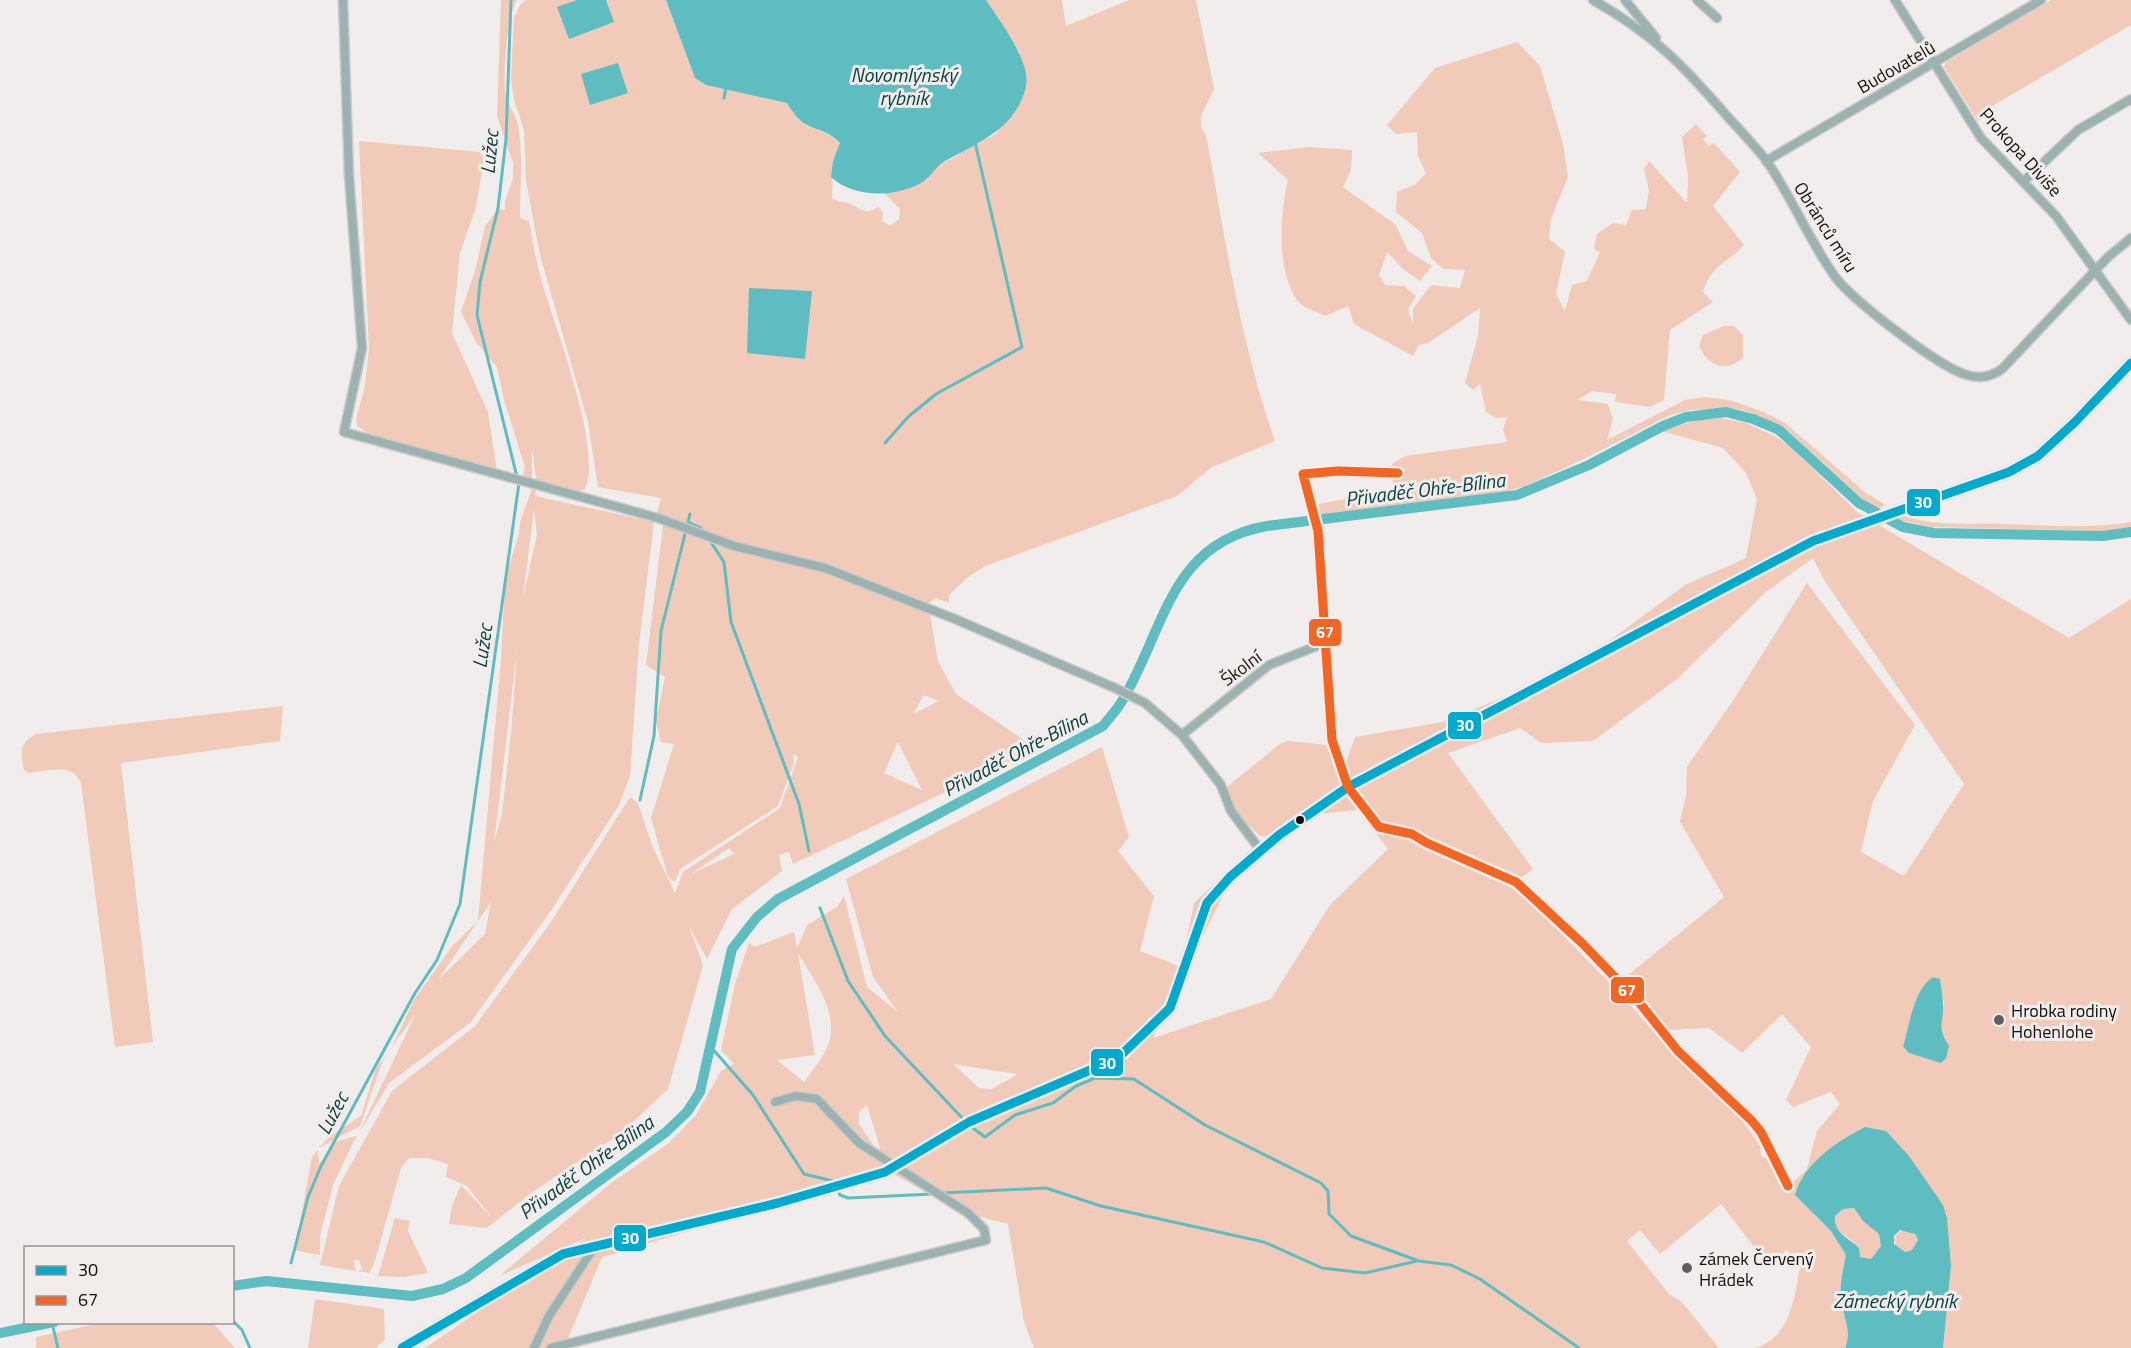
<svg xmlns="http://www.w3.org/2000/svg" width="2131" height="1348" viewBox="0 0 2131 1348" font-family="'Titillium Web',sans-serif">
	<rect width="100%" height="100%" fill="#f0edec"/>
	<path fill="#f1caba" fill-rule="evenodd" d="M 501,0 L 517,0 C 507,15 501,83 507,100 C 509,107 515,113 517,121 C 524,152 520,187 520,218 L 529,221 C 532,240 536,260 541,279 C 554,325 603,448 585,489 L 576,493 L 537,483 L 535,496 L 654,522 L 639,644 L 630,776 L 619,805 L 552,909 L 470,1023 L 389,1083 L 353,1143 L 333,1185 L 320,1236 L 320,1255 L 315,1254 L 313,1260 L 314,1254 L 295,1250 L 312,1157 L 318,1150 L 319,1164 L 336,1142 L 358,1135 L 416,1013 L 383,1060 L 360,1126 L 319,1148 L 330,1136 L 361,1116 L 376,1068 L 391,1049 L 414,1000 L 453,945 L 478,921 L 501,659 L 505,579 L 519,534 L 520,522 L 536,478 L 532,447 L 532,483 L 522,481 L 525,467 L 504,400 L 497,367 L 476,342 L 461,312 L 475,271 L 485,226 L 498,209 L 505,210 L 505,201 L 513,179 L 513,163 L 497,116 ZM 534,509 L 537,534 L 523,599 L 523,598 ZM 517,651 L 512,723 L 502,814 L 494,843 ZM 491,902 L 485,934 L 438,980 Z
		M 526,0 L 666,0 L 695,78 L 706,85 L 787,103 C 806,136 819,122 840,144 L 833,161 L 832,198 C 839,203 844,201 851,204 C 863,210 865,215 878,207 L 883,213 L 882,221 L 890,226 L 899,219 L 900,209 L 884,193 L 893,193 L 922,182 L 938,166 L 997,133 L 1020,53 L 986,0 L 1062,0 L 1066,26 L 1129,0 L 1196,0 L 1214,89 L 1201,116 L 1201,128 L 1206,135 C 1225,237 1240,342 1275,441 L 1212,467 L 1177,496 L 985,566 L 968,577 L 949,595 L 949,603 L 936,598 L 928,603 L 938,661 L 956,694 L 1037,749 L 793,864 L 789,852 L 779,855 L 782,871 L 732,909 L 707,959 L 689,926 L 703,965 L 668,1089 L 620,1134 L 531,1193 L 487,1228 L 449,1224 L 452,1206 L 461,1185 L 494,1220 L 467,1186 L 446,1177 L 448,1164 L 427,1158 L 409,1158 L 401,1168 L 374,1264 L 369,1273 L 358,1271 L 362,1269 L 359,1260 L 353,1260 L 356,1271 L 320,1265 L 339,1186 L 392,1091 L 475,1026 L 551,922 L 630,797 L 638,803 L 653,848 L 675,893 L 683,872 L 780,808 L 798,757 L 793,754 L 794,763 L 778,806 L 680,869 L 675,882 L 668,877 L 651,818 L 674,744 L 661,742 L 656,721 L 665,677 L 646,665 L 663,526 L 657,513 L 661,498 L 598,487 L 588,422 L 540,255 L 526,181 L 524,130 L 514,100 L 511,79 L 514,17 L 520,5 ZM 924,695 L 939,701 L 913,714 ZM 898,742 L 922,790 L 884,773 ZM 729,848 L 734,854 L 691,874 Z
		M 2051,0 L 2131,0 L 2131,25 L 1992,106 L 1993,108 L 1978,121 L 1944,67 L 1945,63 Z
		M 1517,42 L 1540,66 L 1563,144 L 1568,177 L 1551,219 L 1549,239 L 1565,251 L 1556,294 L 1565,311 L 1572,285 L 1587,281 L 1600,252 L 1594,249 L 1597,234 L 1613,223 L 1626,225 L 1632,210 L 1646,209 L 1649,190 L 1644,169 L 1649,161 L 1687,203 L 1688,177 L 1682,137 L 1696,124 L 1707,136 L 1703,139 L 1708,146 L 1714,143 L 1740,172 L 1713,206 L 1744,245 C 1726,265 1713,262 1703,292 L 1713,302 L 1670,330 L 1664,400 L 1650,407 L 1615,402 L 1616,394 L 1592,391 L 1577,400 L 1608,404 L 1613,419 L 1607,440 L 1685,400 L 1704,397 L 1729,400 L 1764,412 L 1785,423 L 1866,493 L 1886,505 L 1875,510 L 1789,432 L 1746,411 L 1730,408 L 1691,410 L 1670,415 L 1584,459 L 1525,486 L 1504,492 L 1321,516 L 1319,504 L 1397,489 L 1392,480 L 1392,464 L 1405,456 L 1507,442 L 1503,429 L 1507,417 L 1496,418 L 1486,412 L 1480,384 L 1473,390 L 1465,383 L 1478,336 L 1480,308 L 1428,343 L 1419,345 L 1413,356 L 1354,324 L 1348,306 L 1325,316 C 1317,312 1301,307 1297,300 C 1276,268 1280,215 1288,180 L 1258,153 L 1309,147 L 1352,150 L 1351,170 L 1343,187 L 1396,225 L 1408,251 L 1432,266 L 1420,281 L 1403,269 L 1387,252 L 1379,275 L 1385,285 L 1404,286 L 1416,296 L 1408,309 L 1413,325 L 1413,309 L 1431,285 L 1460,288 L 1465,270 L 1443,269 L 1431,258 L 1422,233 L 1396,212 L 1397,192 L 1416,184 L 1426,173 L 1418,156 L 1417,132 L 1396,134 L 1387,125 L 1435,68 Z
		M 359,141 L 480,152 L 484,159 L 476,207 L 460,253 L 452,333 L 488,412 L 497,472 L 375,438 L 357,426 L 356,419 L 365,386 L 369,348 Z
		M 1724,326 L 1734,326 L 1743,335 L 1743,358 C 1725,373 1708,366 1699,346 L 1703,335 Z
		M 1721,418 L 1746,423 L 1775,436 L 1792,448 L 1857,512 L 2069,638 L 2131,599 L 2131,1348 L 1943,1348 L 1951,1266 L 1943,1205 L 1929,1187 L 1814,1215 L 1831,1231 L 1846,1255 C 1843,1270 1839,1287 1841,1302 C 1844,1318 1852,1331 1845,1348 L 1755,1348 C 1790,1339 1795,1296 1800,1266 L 1787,1250 L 1768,1265 L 1721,1204 L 1660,1254 L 1640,1230 L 1627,1241 L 1669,1294 L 1682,1302 L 1719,1348 L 1034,1348 L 1024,1322 L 1008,1224 L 962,1212 L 890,1172 L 602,1257 L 564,1348 L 425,1348 L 588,1237 L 499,1276 L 610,1184 L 669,1143 L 696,1115 L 721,1071 L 734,1064 L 721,1050 L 735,984 L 749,943 L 755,947 L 794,932 L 797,948 L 807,925 L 837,907 L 844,896 L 867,987 L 898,1012 L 873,977 L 846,879 L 1102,747 L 1129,837 L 1118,851 L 1154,896 L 1140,951 L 1181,967 L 1194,903 L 1252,848 L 1295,816 L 1264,837 L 1260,836 C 1248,823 1225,809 1228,786 L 1280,744 L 1288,741 L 1327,745 L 1331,749 L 1340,779 L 1355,737 L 1443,722 L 1504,697 L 1526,702 L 1685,585 L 1746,558 L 1757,499 L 1746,473 L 1723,448 L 1661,431 L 1697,420 ZM 1813,558 L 1824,580 L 1964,784 L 1904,876 L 1861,852 L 1873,801 L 1915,725 L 1807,583 L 1734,699 L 1687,767 L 1686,795 L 1680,822 L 1724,897 L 1627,976 L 1669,1030 L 1709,1028 L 1742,1053 L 1782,1014 L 1811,1047 L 1786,1100 L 1793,1107 L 1831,1092 L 1840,1104 L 1817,1131 L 1807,1169 L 1788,1187 L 1773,1161 L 1761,1156 L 1760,1146 L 1734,1109 L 1708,1083 L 1678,1060 L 1626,1000 L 1513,884 L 1533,869 L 1448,753 L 1520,728 L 1541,743 L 1593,741 L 1677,679 L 1767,591 ZM 1357,810 L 1388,849 L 1330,905 L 1271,999 L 1153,1038 L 1228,885 L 1317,814 ZM 798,953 C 813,979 839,1011 829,1043 C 824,1057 812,1071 804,1082 L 777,1060 L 815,1055 ZM 1933,977 L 1940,979 L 1944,1005 L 1939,1024 L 1942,1036 L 1903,1046 L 1919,995 ZM 953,1064 L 1016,1074 L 1016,1075 L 992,1089 L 979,1088 ZM 867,1105 L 880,1148 L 880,1149 L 876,1149 L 859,1124 L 859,1112 Z
		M 1902,515 C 1933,527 1970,523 2002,524 C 2045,525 2089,529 2131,522 L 2131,528 L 2103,531 L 1932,527 L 1894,519 Z
		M 283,706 L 280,741 L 121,763 L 153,1042 L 115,1047 L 81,783 C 72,762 48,771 28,773 L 24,770 C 20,752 20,741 37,734 Z
		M 1854,1208 L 1863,1221 L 1879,1233 L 1881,1246 L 1871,1259 L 1860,1257 C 1859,1253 1857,1246 1854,1243 C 1846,1234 1833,1232 1835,1216 L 1843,1209 Z
		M 395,1218 L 410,1221 L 408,1231 L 428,1273 L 404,1277 L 378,1276 Z
		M1895 1241a11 11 0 1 1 22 0a11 11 0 1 1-22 0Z
		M 315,1299 L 384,1309 L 385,1339 L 376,1348 L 308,1348 Z
		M 105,1322 L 213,1323 L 235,1348 L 36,1348 L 36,1337 Z"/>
	<path fill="#5dbdc0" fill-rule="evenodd" d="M 577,0 L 606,0 L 614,22 L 569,39 L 557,7 Z
		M 666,0 L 986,0 C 999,20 1031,61 1026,86 C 1017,128 978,143 945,161 C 935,167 930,178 921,183 C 894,198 854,198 831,177 L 833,161 L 840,143 C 819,122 806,136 787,103 L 706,85 L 695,78 Z
		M 618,63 L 628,93 L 590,105 L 581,74 Z
		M 749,288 L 812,291 L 805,359 L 747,353 Z
		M 1933,977 L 1940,979 C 1941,987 1943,996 1943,1004 C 1944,1023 1936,1026 1949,1046 L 1946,1058 L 1941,1063 L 1909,1053 L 1903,1046 C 1910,1025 1913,990 1933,977 Z
		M 1865,1127 L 1886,1131 L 1909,1156 L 1943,1205 L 1947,1218 L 1951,1266 L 1943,1348 L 1845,1348 C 1852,1331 1844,1318 1841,1302 C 1839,1287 1843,1270 1846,1255 L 1831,1231 L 1795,1195 C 1804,1163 1836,1142 1865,1127 ZM 1854,1208 L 1863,1221 L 1879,1234 L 1881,1246 L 1871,1259 L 1860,1257 L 1859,1248 C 1849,1238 1833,1233 1835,1216 L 1843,1209 ZM 1900,1230 L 1915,1234 L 1918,1240 L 1912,1250 L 1905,1252 L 1894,1244 L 1894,1236 Z"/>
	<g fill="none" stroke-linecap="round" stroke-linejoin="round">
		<path stroke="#5dbdc0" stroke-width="3" d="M 511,0 L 506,139 L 498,208 L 480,282 L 477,315 L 517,477
			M 724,98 L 726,88
			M 885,443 L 908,417 L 936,394 L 1022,347 L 975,142
			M 690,514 L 688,522 L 701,528 L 704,533
			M 710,541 L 724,562 L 731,622 L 799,804 L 809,851
			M 640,800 L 654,736 L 661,631 L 686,530
			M 820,908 L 848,981 L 885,1036 L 965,1121
			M 710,1046 L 753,1095 L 804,1174 L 833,1181 L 840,1195 L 848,1198 L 933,1194
			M 970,1126 L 985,1137 L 1015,1115 L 1053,1103 L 1076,1086 L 1095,1078 L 1134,1079 L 1205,1125 L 1321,1183 L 1328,1191 L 1329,1214 L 1351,1236 L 1419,1261 L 1451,1265 L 1480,1279 L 1579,1348
			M 943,1193 L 1046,1188 L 1101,1206 L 1264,1242 L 1322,1268 L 1365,1273 L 1417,1261
			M 291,1263 L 308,1197 L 321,1166 L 415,993 L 437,960 L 460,904 L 519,483
			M 232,1320 L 242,1330 L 250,1348
			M 52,1323 L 58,1348"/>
		<path stroke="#5dbdc0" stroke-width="10" d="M 232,1286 L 266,1281 L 412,1296 L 443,1289 L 466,1278 L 666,1132 L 687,1112 L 700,1092 L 732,949 L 757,917 L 778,899 L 1103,726 C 1109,718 1117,710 1122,701 C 1165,630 1169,543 1267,526 L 1517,495 L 1589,465 L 1663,426 L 1686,417 L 1726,412 L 1753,419 L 1779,430 L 1859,503 L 1903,527 L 1934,533 L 2103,536 L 2131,532
			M 0,1333 L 54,1322"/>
		<g stroke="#cccaca" stroke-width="11">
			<path id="minor" d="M 343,0 L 349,176 L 362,348 L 344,432 L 658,518 L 734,546 L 825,568 L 955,619 L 1115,688 L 1145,703 L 1182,735 L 1221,785 L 1231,811 L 1261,851
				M 1593,0 C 1654,35 1682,64 1727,116 C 1740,130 1754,145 1766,160 C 1792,197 1809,241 1836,278 C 1854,301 1940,368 1967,375 C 1980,379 1991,377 2002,369 L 2108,257 L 2131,238
				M 1625,0 L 1656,38
				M 1697,0 L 1717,18
				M 1895,0 L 1981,138 L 2056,216 L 2131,320
				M 1766,161 L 2041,0
				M 2024,181 L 2078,130 L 2131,99
				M 1398,473 L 1338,471 L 1303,474 L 1318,531 L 1332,740 L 1348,787 L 1379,827 L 1412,834 L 1427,843 L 1516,882 L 1583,944 L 1638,1001 L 1678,1051 L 1752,1121 L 1761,1132 L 1788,1186
				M 1182,735 L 1269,665 L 1327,642
				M 534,1348 L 549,1316 L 595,1246
				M 551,1348 L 986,1240 L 984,1229 L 968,1213 L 859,1143 L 817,1099 L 796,1096 L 775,1102"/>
		</g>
		<g stroke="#cccaca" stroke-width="14">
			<path id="tertiary" d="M 402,1348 L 563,1254 L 778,1203 L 885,1172 L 969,1122 L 1118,1058 L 1170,1008 L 1207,903 L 1230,877 L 1279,835 L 1348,787 L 1813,541 L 2009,472 L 2038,456 L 2075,422 L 2131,363"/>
		</g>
		<use href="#minor" stroke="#9bb2b1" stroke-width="8"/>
		<use href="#tertiary" stroke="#9bb2b1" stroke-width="10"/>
		<g stroke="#f2ecea" stroke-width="14">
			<path id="bus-1" d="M 402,1348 L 563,1254 L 778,1203 L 885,1172 L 969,1122 L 1118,1058 L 1170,1008 L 1207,903 L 1230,877 L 1279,835 L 1348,787 L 1813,541 L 2009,472 L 2038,456 L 2075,422 L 2131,363"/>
		</g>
		<g stroke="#f2ecea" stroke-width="14">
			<path id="bus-2" d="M 1398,473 L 1338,471 L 1303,474 L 1318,531 L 1332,740 L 1348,787 L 1379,827 L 1412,834 L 1427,843 L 1516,882 L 1583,944 L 1638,1001 L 1678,1051 L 1752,1121 L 1761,1132 L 1788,1186"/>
		</g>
		<use href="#bus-1" stroke="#00a9ce" stroke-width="9"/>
		<use href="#bus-2" stroke="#f26522" stroke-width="9"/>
	</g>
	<circle fill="#131110" stroke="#f2ecea" stroke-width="2" cx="1300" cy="820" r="5"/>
	<g fill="#605e5d" stroke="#f2ecea" stroke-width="2">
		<circle cx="1999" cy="1020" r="6"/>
		<circle cx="1687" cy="1268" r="6"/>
	</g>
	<g text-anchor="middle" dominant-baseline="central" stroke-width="6" stroke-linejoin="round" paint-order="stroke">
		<g font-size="18" fill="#131110" stroke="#f2ecea">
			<text transform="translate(1896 67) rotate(-30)">Budovatelů</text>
			<text transform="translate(2021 152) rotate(48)">Prokopa Diviše</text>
			<text transform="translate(1826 227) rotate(58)">Obránců míru</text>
			<text transform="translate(1241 668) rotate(-37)">Školní</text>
		</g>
		<g font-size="18" fill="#131110" stroke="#f2ecea" text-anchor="start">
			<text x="2011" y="1010">Hrobka rodiny<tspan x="2011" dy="21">Hohenlohe</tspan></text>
			<text x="1699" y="1258">zámek Červený<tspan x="1699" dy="21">Hrádek</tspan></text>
		</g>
		<g font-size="20" font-style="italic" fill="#074244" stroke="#f2ecea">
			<text x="904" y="74">Novomlýnský<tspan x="904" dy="23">rybník</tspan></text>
			<text transform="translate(489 152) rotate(-85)">Lužec</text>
			<text transform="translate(1425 489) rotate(-7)">Přivaděč Ohře-Bílina</text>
			<text transform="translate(482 646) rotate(-82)">Lužec</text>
			<text transform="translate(1015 753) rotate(-28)">Přivaděč Ohře-Bílina</text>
			<text transform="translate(332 1113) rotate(-62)">Lužec</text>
			<text transform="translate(586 1167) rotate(-36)">Přivaděč Ohře-Bílina</text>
			<text x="1895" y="1300">Zámecký rybník</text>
		</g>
	</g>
	<g stroke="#f2ecea" stroke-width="2">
		<rect x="1906" y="488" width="35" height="29" rx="6" fill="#00a9ce"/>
		<rect x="1308" y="618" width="34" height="29" rx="6" fill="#f26522"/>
		<rect x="1447" y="711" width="35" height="29" rx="6" fill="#00a9ce"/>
		<rect x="1610" y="976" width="35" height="28" rx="6" fill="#f26522"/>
		<rect x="1090" y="1048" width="34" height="29" rx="6" fill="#00a9ce"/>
		<rect x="613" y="1224" width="34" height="28" rx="6" fill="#00a9ce"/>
	</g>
	<g font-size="16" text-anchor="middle" font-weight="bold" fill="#fff">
		<text x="1923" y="508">30</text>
		<text x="1325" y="638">67</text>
		<text x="1465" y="731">30</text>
		<text x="1627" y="996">67</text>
		<text x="1107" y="1069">30</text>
		<text x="630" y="1244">30</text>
	</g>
	<rect x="24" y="1246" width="210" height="78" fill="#f2ecea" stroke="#999493" stroke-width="1.5"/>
	<rect x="36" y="1266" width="30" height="9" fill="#00a9ce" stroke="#999493" stroke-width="1.5"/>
	<text x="78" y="1276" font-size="18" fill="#131110">30</text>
	<rect x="36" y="1296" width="30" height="9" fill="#f26522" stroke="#999493" stroke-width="1.5"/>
	<text x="78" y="1306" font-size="18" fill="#131110">67</text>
</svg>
